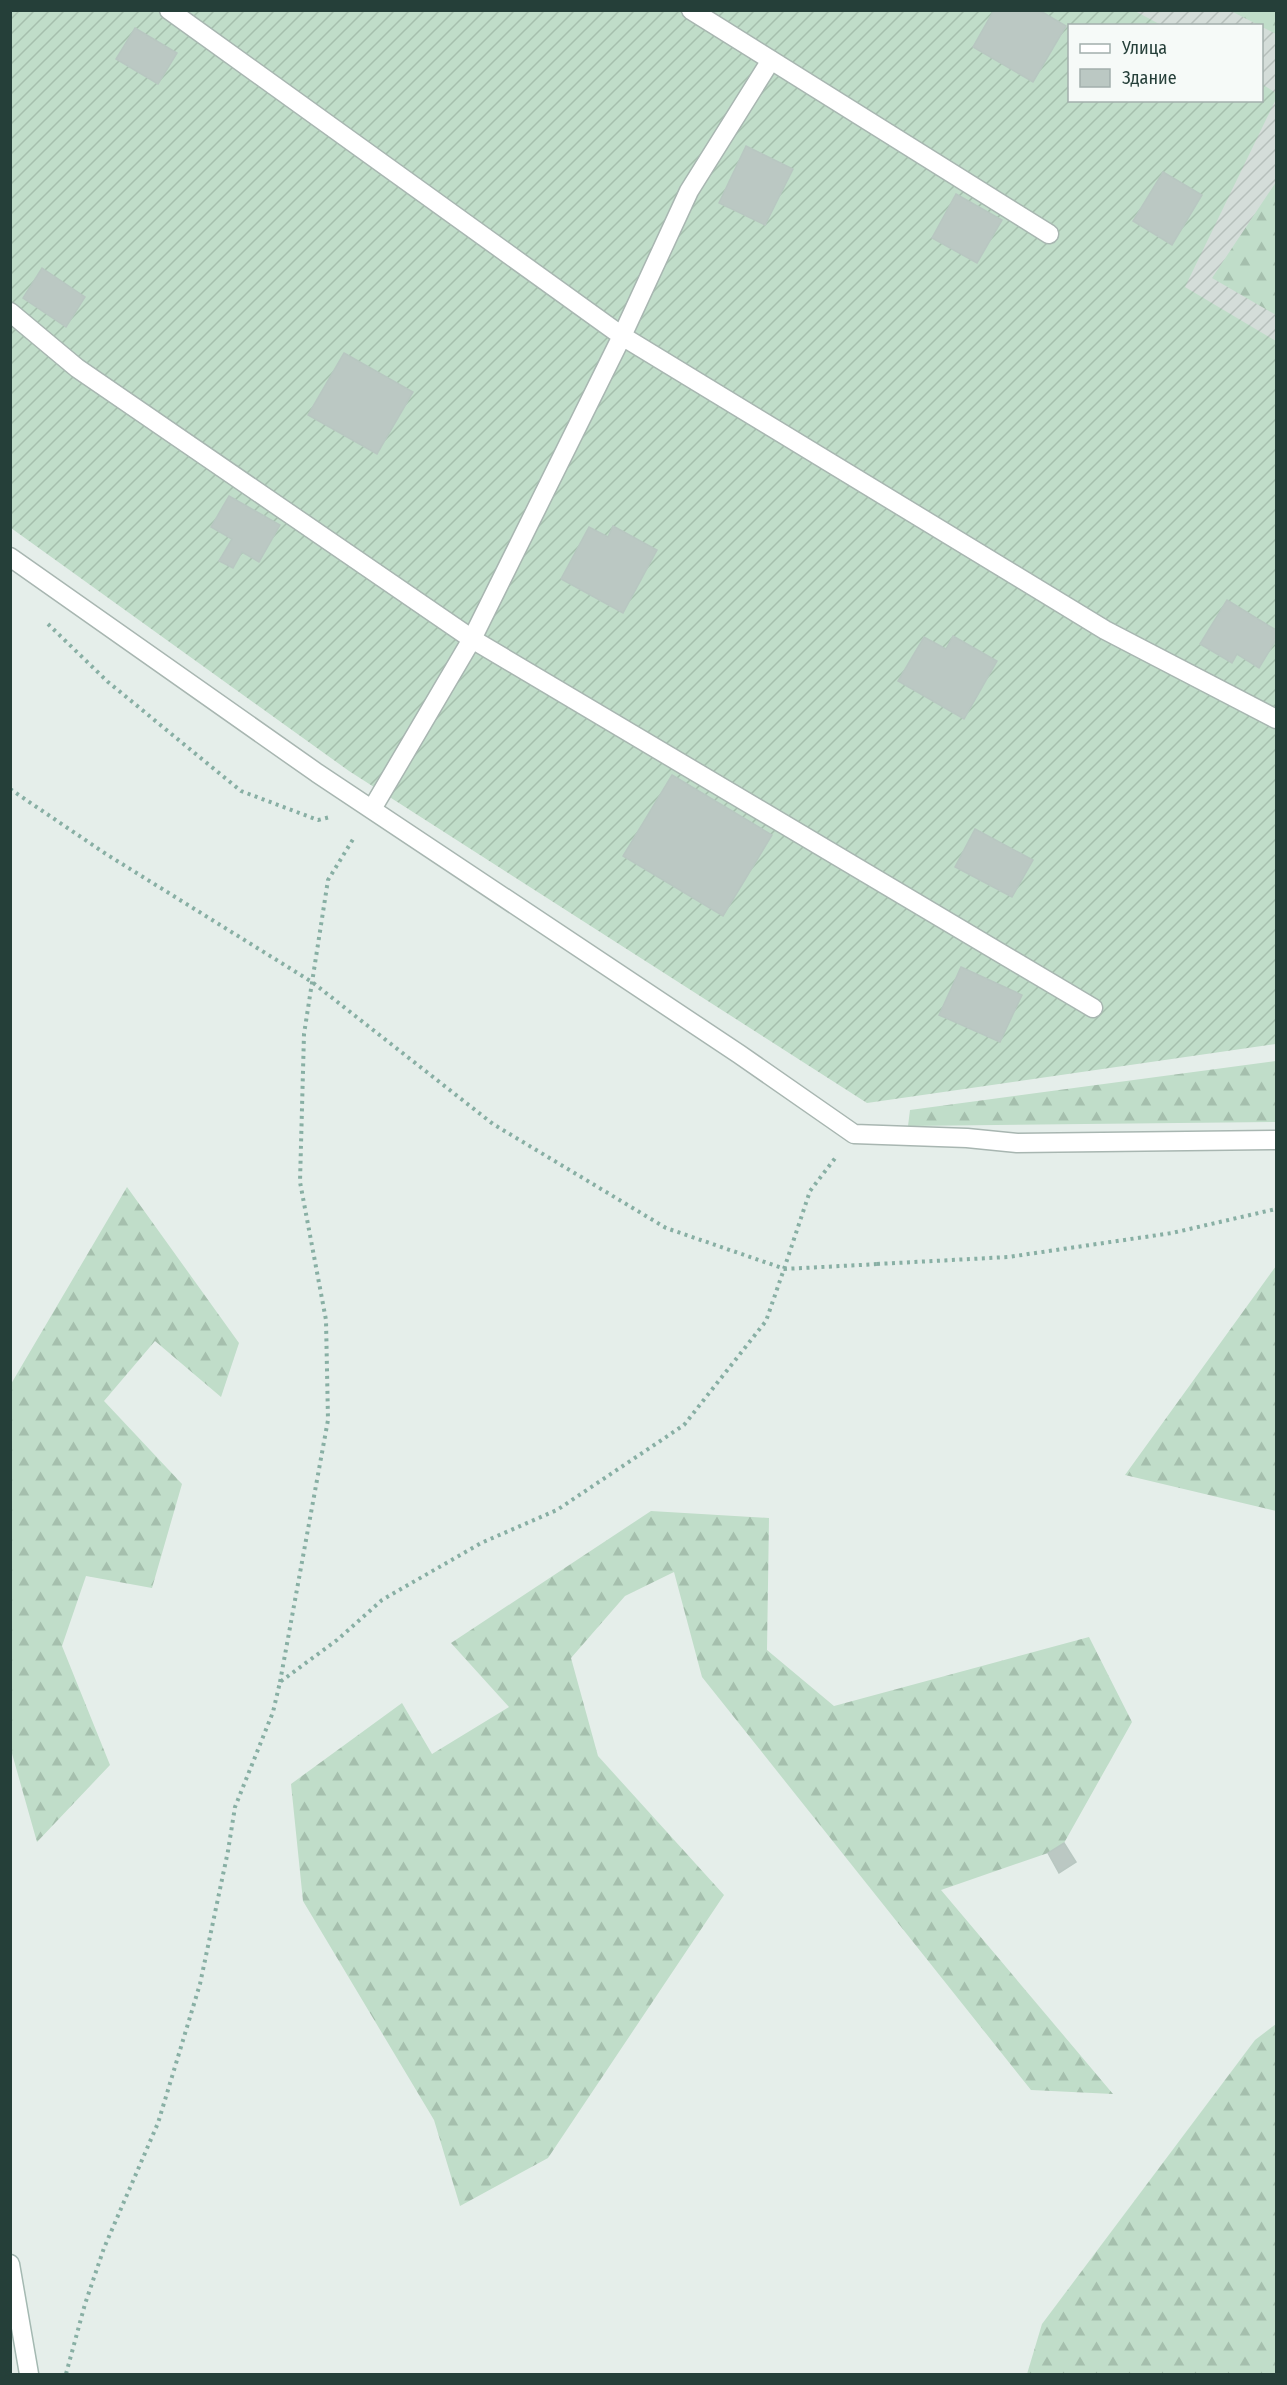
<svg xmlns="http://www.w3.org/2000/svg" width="1287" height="2385" viewBox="0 0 1287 2385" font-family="'Fira Sans Condensed',sans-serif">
	<defs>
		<pattern id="industrial-furrows" width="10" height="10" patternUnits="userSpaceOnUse" patternTransform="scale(1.5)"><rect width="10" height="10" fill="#d4ddd9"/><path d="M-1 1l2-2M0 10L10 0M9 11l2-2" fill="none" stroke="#b6bfbb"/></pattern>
		<pattern id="forest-firs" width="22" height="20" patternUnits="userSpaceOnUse" patternTransform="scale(1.5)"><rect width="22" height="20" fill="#c0ddc9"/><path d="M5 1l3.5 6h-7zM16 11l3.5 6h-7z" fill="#a5bfad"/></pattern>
		<pattern id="garden-furrows" width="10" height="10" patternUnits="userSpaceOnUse" patternTransform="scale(1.5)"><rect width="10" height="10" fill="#c0ddc9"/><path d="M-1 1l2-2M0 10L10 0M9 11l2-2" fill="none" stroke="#a5bfad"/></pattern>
	</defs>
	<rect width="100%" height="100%" fill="#e5eeea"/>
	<path fill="url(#industrial-furrows)" d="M 1062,11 L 1276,11 L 1276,404 L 1167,318 L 1262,100 L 1262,26 L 1085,25 Z"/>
	<path fill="url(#forest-firs)" d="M 1231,11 L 1276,11 L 1276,34 Z
		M 1276,182 L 1276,315 L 1212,278 Z
		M 1276,1061 L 1276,1122 L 908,1126 L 910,1110 Z
		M 127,1187 L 239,1343 L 221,1397 L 155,1341 L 104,1401 L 182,1484 L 152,1588 L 86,1576 L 62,1646 L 110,1765 L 37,1842 L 11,1750 L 11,1384 Z
		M 1276,1266 L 1276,1511 L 1125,1475 Z
		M 651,1511 L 769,1518 L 767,1650 L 834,1706 L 1089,1637 L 1132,1722 L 1064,1843 L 1048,1853 L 941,1890 L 1113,2094 L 1031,2090 L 702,1677 L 674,1572 L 625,1596 L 571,1658 L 598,1756 L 724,1895 L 548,2158 L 460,2206 L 434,2120 L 303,1901 L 291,1784 L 402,1703 L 432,1754 L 509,1707 L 451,1643 Z
		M 1276,2024 L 1276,2374 L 1027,2374 L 1042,2324 L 1255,2040 Z"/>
	<path fill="url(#garden-furrows)" d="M 11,11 L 1135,11 L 1161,25 L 1070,26 L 1070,100 L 1262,100 L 1262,84 L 1276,93 L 1276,99 L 1185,287 L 1276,341 L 1276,1044 L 867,1103 L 349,771 L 11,528 Z"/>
	<path fill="#bbc8c3" stroke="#b8c7c1" stroke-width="1.5" d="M 994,10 L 1039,10 L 1066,26 L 1033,82 L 973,47 Z
		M 135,28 L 177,53 L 158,84 L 116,59 Z
		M 746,146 L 793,169 L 765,225 L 719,203 Z
		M 1163,172 L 1202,195 L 1172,245 L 1133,221 Z
		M 956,194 L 1002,220 L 977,263 L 932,238 Z
		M 42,268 L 85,297 L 66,327 L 23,298 Z
		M 344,353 L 413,392 L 377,454 L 308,415 Z
		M 229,496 L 280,525 L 259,562 L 242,552 L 233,568 L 219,561 L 232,539 L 211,527 Z
		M 613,526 L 657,550 L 623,613 L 561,579 L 589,527 L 608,537 Z
		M 1227,600 L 1276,630 L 1276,640 L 1259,668 L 1237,654 L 1232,663 L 1200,644 Z
		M 953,636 L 997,661 L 964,719 L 898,681 L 924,637 L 946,649 Z
		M 672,775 L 772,835 L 723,916 L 623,856 Z
		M 975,829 L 1033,860 L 1012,897 L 955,867 Z
		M 961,967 L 1022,995 L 1000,1042 L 939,1015 Z
		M 1064,1843 L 1076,1862 L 1059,1873 L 1048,1853 Z"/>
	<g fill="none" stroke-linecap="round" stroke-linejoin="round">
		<g stroke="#a8b6b1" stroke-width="21">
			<path id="lane" d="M 169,10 L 622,336 L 1105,630 L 1276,719
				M 691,10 L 1049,234
				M 10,312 L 77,368 L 472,639 L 1093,1008
				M 372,809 L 472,639 L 622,336 L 689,191 L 771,60"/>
		</g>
		<g stroke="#a8b6b1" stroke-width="21">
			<path id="street" d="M 10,557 L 317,773 L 739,1054 L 854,1134 L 967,1138 L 1017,1143 L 1276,1140"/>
		</g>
		<g stroke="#a4b9b2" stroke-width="21">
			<path id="secondary" d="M 10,2264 L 29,2374"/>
		</g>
		<path stroke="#88afa4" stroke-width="4" stroke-dasharray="3 4.5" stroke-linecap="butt" d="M 48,624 L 108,682 L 241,791 L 318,820 L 330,817
			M 10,789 L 106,854 L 312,982 L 493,1124 L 666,1228 L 785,1269
			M 877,1264 L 1008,1257 L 1172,1233 L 1276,1209
			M 784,1269 L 810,1191 L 836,1157
			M 280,1682 L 328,1420 L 326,1320 L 300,1182 L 304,1034 L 328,880 L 355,836
			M 66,2374 L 85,2304 L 104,2248 L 158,2123 L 200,1984 L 228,1851 L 235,1807 L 273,1712 L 280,1682 L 337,1640 L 382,1600 L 481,1543 L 557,1510 L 684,1425 L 766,1321 L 784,1269 L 879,1264"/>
		<use href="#lane" stroke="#fff" stroke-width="18"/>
		<use href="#street" stroke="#fff" stroke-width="18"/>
		<use href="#secondary" stroke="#fff" stroke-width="18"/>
	</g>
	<rect width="1287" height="2385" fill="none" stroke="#253f39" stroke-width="24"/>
	<rect x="1068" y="24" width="195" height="78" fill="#f6faf8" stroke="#a2afac" stroke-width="1.5"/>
	<rect x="1080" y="44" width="30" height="9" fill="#ffffff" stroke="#a2afac" stroke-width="1.5"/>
	<text x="1122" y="54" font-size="18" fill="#253f39">Улица</text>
	<rect x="1080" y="69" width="30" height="18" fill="#bbc8c3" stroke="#a2afac" stroke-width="1.5"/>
	<text x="1122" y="84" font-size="18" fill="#253f39">Здание</text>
</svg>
